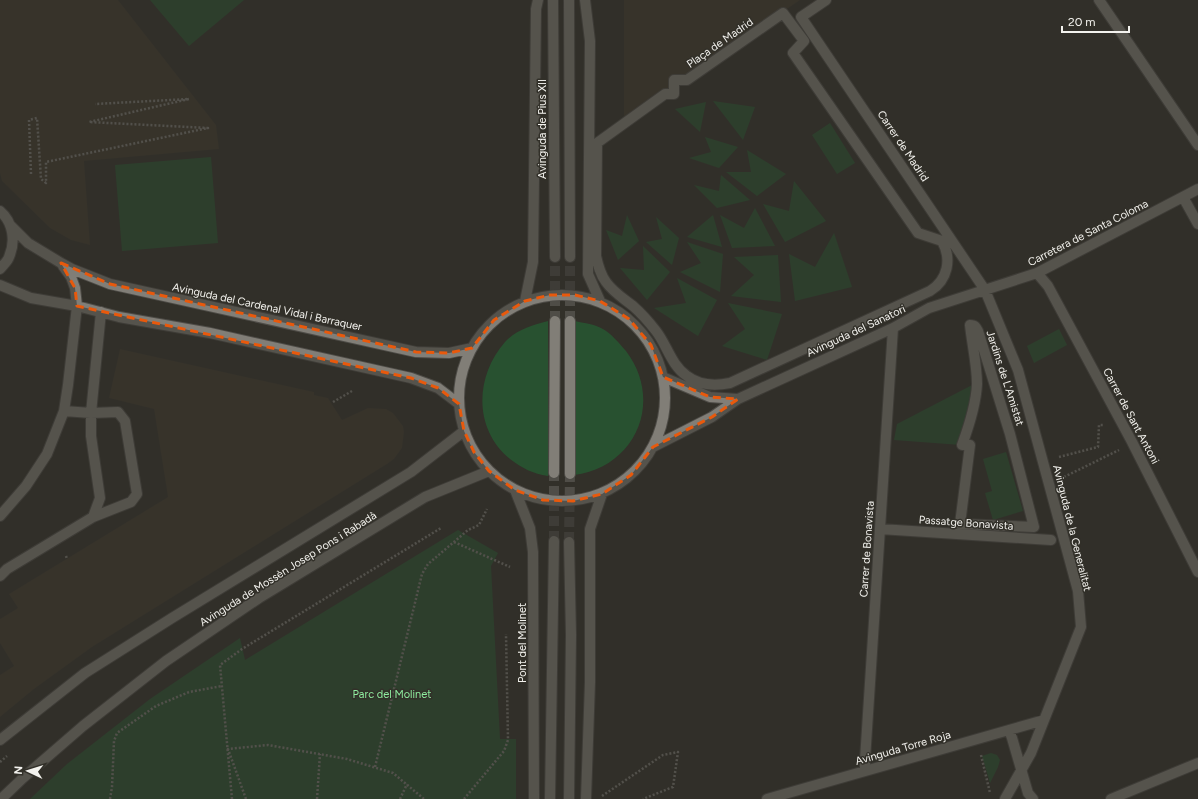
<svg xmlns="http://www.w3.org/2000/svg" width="1198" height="799" viewBox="0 0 1198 799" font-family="Figtree,sans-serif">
	<rect width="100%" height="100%" fill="#323029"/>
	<path fill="#3e382c" d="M 0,0 L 118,0 L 216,125 L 219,149 L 84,161 L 90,245 L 71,240 L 50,228 L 2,181 L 0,173 Z
		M 624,0 L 800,0 L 624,122 Z
		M 120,349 L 314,392 L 314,395 L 328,398 L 342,420 L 368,408 L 386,409 L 393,413 L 403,426 L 404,432 L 402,448 L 394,459 L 387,464 L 92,647 L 34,689 L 0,717 L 0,675 L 14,666 L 0,643 L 0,619 L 18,608 L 9,594 L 168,497 L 154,409 L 109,398 Z"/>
	<path fill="#285130" d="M 150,0 L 244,0 L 189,46 Z
		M 713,101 L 755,107 L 743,140 Z
		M 706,102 L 700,132 L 675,109 Z
		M 830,123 L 855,163 L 837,174 L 812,135 Z
		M 705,137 L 738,147 L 719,168 L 689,158 L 711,152 Z
		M 747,150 L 786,174 L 757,196 L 726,172 L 751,172 Z
		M 211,157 L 218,243 L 122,251 L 115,165 Z
		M 721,175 L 750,200 L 717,208 L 694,185 L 719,191 Z
		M 794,181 L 826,221 L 785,242 L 763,204 L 789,211 Z
		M 755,208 L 775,246 L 732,248 L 720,215 L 744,228 Z
		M 627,215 L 639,241 L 618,260 L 606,230 L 622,236 Z
		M 713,215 L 722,247 L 687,237 Z
		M 656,217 L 679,238 L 672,265 L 646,242 L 662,239 Z
		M 834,233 L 852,287 L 795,301 L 789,254 L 815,267 Z
		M 687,242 L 723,254 L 720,292 L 680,272 L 701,263 Z
		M 643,246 L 670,272 L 647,300 L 620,268 L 644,270 Z
		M 778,255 L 781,302 L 731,296 L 754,275 L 734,257 Z
		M 677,278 L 717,300 L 698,336 L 654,308 L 686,303 Z
		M 728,303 L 782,314 L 767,360 L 722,346 L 745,329 Z
		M 548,321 L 548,476 C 533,474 522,468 510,459 C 473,429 475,376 505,342 C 516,330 532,325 548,321 Z
		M 575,321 C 583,323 594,324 601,328 C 611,333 619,343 626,351 C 664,401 636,467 574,475 Z
		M 1059,329 L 1067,345 L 1034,363 L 1027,346 Z
		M 976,383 L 961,445 L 894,440 L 897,424 Z
		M 1006,452 L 1023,511 L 993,520 L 985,493 L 992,491 L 983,459 Z
		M 458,530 L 498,553 L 491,566 L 500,739 L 516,739 L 516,799 L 30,799 L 67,764 L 150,699 L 240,638 L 245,660 Z
		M 991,753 L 997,755 L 1000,760 L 998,767 L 990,783 L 982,756 Z"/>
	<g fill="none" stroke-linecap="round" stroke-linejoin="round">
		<path stroke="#4f4d47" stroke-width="10" stroke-dasharray="10 5" stroke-linecap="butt" d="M 555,321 L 555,257
			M 570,321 L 570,257
			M 554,541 L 554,473
			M 569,542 L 570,474"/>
		<g stroke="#4e4c47" stroke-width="12">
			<path id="minor" d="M 553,0 L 555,257
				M 569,0 L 570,257
				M 585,0 L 590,41 L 588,274 L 600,301
				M 826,0 L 801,17 L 985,290 L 1018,370 L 1078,591 L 1081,627 L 1031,753 L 1005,799
				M 1099,0 L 1198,145
				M 783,13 L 804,41 L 793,53 L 918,233 L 942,241 C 952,259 948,280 930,291 L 730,383 C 715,386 700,386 687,376 C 671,365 667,345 656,331 C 649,322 641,313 633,306 C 623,298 613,292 606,282 C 600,274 598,265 596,256 L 597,143 L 665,94 L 674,94 L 674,80 L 687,80 Z
				M 1183,197 L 1198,224
				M 0,211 C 13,222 16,241 9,257 C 8,261 3,265 0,269
				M 10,225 L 28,243 L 61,263 L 72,269 L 110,284 L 416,352 L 449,353 L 472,348
				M 1037,273 L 1048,286 L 1132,442 L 1198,572
				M 0,285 L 31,298 L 77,306 L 119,317 L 210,333 L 411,378 L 438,388 L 459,404
				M459 398a103 103 0 1 1 206 0a103 103 0 1 1-206 0Z
				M 525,301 L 533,262 L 536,9 L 538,0
				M 970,325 C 975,325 976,327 978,331 L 1010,434 L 1034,527 L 960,524 L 970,445 L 962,445 C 969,426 976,405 977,384 C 977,365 972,344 970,325 Z
				M 663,377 L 710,397 L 738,399
				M 64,411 L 91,413 L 118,412 L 125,421 L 137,494 L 131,502 L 93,517
				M 653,447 L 712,417 L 738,399 L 893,328 L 929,308 L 1037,273 L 1198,189
				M 554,473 L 555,321
				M 570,474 L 570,321
				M 515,490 L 530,528 L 533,552 L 534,799
				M 0,516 L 26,486 L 47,454 L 64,411 L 68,385 L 77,306 L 75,288 L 71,277 L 63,266
				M 880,529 L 1051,540
				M 0,576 L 7,569 L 93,517 L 100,498 L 91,436 L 91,413 L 101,312
				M 1009,730 L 1012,738 L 1028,793 L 1033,799
				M 0,740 L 85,673 L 172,618 L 411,472 L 464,431
				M 865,771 L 865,760 L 893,328
				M 1,799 L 23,778 L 83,726 L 166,661 L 259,598 L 425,497 L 489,471
				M 550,799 L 554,541
				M 569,799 L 571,635 L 569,542
				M 586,799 L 590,682 L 590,529 L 602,494
				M 767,799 L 1044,720
				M 1111,799 L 1198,763"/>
		</g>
		<path stroke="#7b7973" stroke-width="2.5" stroke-dasharray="2 2" stroke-linecap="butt" d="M 31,174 L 29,120 L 37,118 L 41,179 L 46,183 L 46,162 L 208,128 L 89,122 L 189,99 L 95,104
			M 333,402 L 352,391
			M 1059,457 L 1098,447 L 1099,425 L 1104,425
			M 1064,477 L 1119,450
			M 454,542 L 510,567
			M 66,556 L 67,559
			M 981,755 L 990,793
			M 0,762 L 7,756
			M 375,767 L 422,574 L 428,564 L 468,530 L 479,525 L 487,509
			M 602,796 L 663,755 L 678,752 L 673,787 L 643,799
			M 110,799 L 112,787 L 114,741 L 117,733 L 156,706 L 189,692 L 222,686
			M 232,799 L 220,665 L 242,649 L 441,528
			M 246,799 L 228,749 L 268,745 L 347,759 L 393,773 L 424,799
			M 317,799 L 320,754
			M 400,799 L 407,784
			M 464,799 L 504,751 L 508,740 L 506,634"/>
		<use href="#minor" stroke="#817e77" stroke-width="10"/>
	</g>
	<path d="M0 0H1198V799H0ZM 61,263 L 110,284 L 416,352 L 449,353 L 472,348 L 494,320 L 525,301 L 550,295 L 575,295 L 600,301 L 629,319 L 651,345 L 663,377 L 710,397 L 738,399 L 712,417 L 653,447 L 631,475 L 602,494 L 573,501 L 543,500 L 515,490 L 489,471 L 474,452 L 464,431 L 459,404 L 438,388 L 411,378 L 77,306 L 75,288 Z" fill="#323029" fill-opacity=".55" fill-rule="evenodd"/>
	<path fill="none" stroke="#e8590c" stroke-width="3" stroke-dasharray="8 5" stroke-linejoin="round" d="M 61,263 L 110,284 L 416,352 L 449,353 L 472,348 L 494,320 L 525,301 L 550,295 L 575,295 L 600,301 L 629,319 L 651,345 L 663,377 L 710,397 L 738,399 L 712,417 L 653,447 L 631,475 L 602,494 L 573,501 L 543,500 L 515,490 L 489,471 L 474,452 L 464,431 L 459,404 L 438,388 L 411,378 L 77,306 L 75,288 Z"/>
	<g text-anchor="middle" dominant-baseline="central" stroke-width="3" stroke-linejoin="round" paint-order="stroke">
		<g font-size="11" fill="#f3f2ee" stroke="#323029">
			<text transform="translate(720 43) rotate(-35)">Plaça de Madrid</text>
			<text transform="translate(542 129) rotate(-90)">Avinguda de Pius XII</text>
			<text transform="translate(903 146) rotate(56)">Carrer de Madrid</text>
			<text transform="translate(1088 233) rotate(-27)">Carretera de Santa Coloma</text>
			<text transform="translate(267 307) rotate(12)">Avinguda del Cardenal Vidal i Barraquer</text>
			<text transform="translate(856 331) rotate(-25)">Avinguda del Sanatori</text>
			<text transform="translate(1005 378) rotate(72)">Jardins de L'Amistat</text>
			<text transform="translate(1131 416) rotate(62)">Carrer de Sant Antoni</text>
			<text transform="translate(966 523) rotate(4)">Passatge Bonavista</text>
			<text transform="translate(1072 528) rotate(76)">Avinguda de la Generalitat</text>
			<text transform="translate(867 549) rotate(-86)">Carrer de Bonavista</text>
			<text transform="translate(288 569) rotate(-32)">Avinguda de Mossèn Josep Pons i Rabadà</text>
			<text transform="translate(522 643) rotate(-90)">Pont del Molinet</text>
			<text transform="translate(903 748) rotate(-16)">Avinguda Torre Roja</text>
		</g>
		<g font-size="11" fill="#8eed9f" stroke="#323029">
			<text x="392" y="694">Parc del Molinet</text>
		</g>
	</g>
	<g transform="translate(28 771) rotate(274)" stroke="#323029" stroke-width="3" paint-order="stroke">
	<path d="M0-3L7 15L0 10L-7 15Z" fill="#f3f2ee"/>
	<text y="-6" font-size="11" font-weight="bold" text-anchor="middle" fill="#f3f2ee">N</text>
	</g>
	<path d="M1062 26v6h67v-6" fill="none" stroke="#f3f2ee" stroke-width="2"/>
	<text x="1068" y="26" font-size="12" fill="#f3f2ee" stroke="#323029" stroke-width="3" paint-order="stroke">20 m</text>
</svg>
